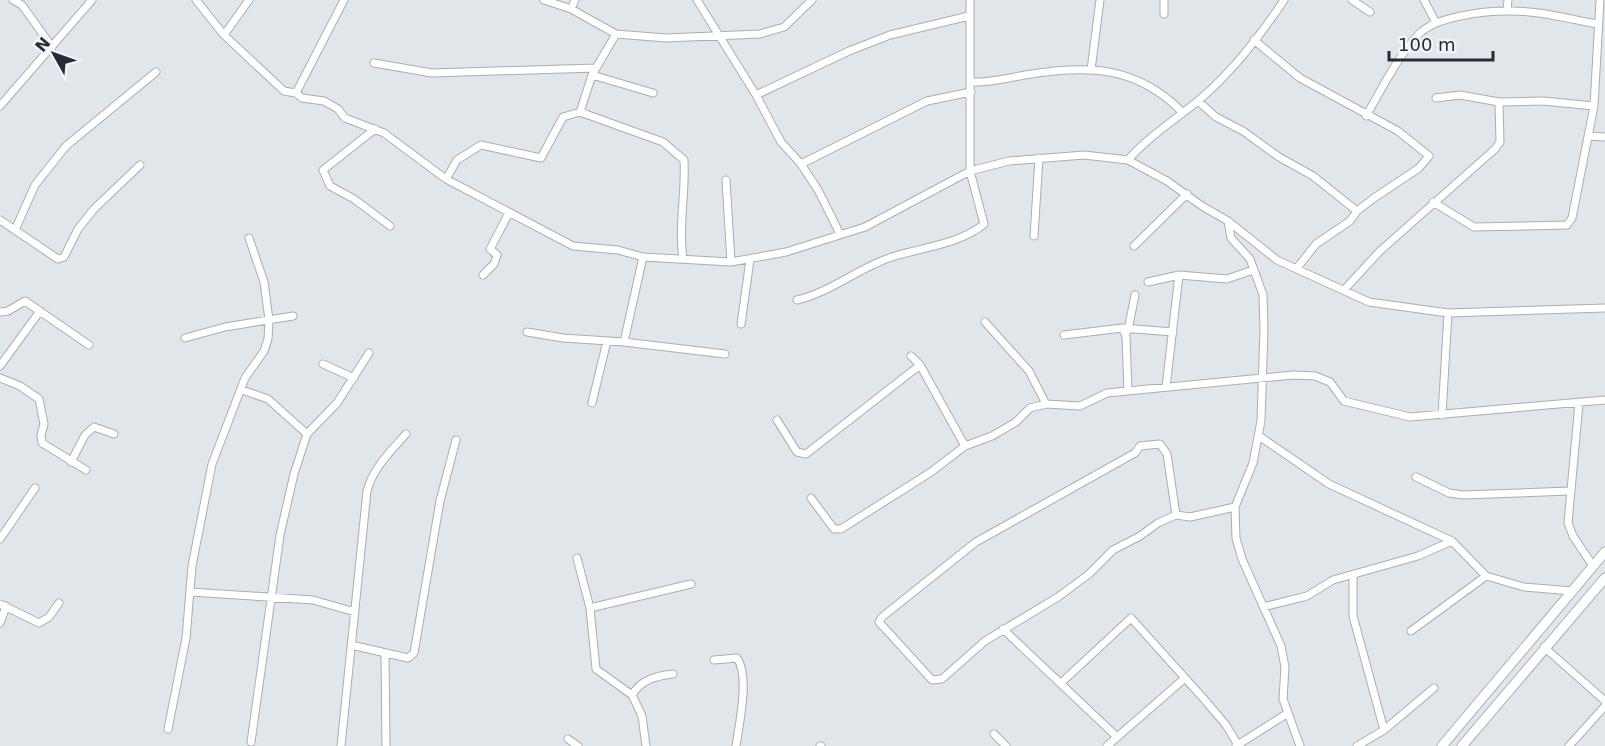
<svg xmlns="http://www.w3.org/2000/svg" width="1605" height="746" viewBox="0 0 1605 746" font-family="'DejaVu Sans',sans-serif">
	<rect width="100%" height="100%" fill="#e1e6ea"/>
	<g fill="none" stroke-linecap="round" stroke-linejoin="round">
		<g stroke="#a8aeb5" stroke-width="9">
			<path id="street" d="M 13,0 L 22,5 L 52,47
				M 196,0 L 224,35 L 284,91 L 296,93 L 302,98 L 324,101 L 338,109 L 345,118 L 384,133 L 446,179 L 573,246 L 618,250 L 643,257 L 731,262 L 786,252 L 865,227 L 970,171 L 1009,161 L 1084,155 L 1128,160 L 1167,181 L 1202,206 L 1228,221 L 1231,238 L 1250,259 L 1263,295 L 1264,329 L 1261,421 L 1253,463 L 1235,507 L 1236,538 L 1242,559 L 1281,646 L 1285,667 L 1283,699 L 1300,746
				M 544,0 L 571,9 L 616,34 L 666,38 L 760,34 L 784,27 L 812,0
				M 697,0 L 756,95 L 781,142 L 801,164 L 818,190 L 840,234
				M 1352,0 L 1370,12
				M 1424,0 L 1436,23
				M 571,9 L 575,0
				M 1507,10 L 1508,0
				M 1164,14 L 1164,0
				M 224,35 L 249,0
				M 1254,40 L 1300,78 L 1398,131 L 1429,156 L 1419,168 L 1374,198 L 1357,211 L 1350,221 L 1316,244 L 1297,268
				M 374,63 L 432,73 L 596,68
				M 1091,70 L 1100,0
				M 592,75 L 653,93
				M 971,82 C 990,83 1007,78 1025,75 C 1087,65 1136,65 1182,112
				M 296,93 L 344,0
				M 756,95 L 849,51 L 890,35 L 969,16
				M 1436,98 L 1460,95 L 1499,102 L 1543,101 L 1594,106
				M 1198,101 L 1216,117 L 1243,131 L 1279,157 L 1313,176 L 1357,211
				M 0,106 L 92,0
				M 580,112 L 592,75 L 616,34
				M 1366,116 C 1382,89 1397,57 1419,34 C 1435,17 1483,11 1507,11 C 1536,10 1569,19 1598,24
				M 375,129 L 323,170 L 330,186 L 354,199 L 390,226
				M 1588,136 L 1605,137
				M 1128,160 C 1149,136 1175,120 1199,100 C 1232,72 1260,36 1284,0
				M 801,164 L 927,101 L 971,92
				M 446,179 L 457,160 L 481,145 L 541,158 L 563,117 L 580,112 L 663,142 L 684,160 C 686,193 678,226 683,259
				M 726,180 L 731,262
				M 1433,202 L 1474,227 L 1567,225 L 1572,218 L 1594,106 L 1600,0
				M 0,220 L 58,259 L 64,257 L 78,229 L 94,209 L 140,165
				M 1228,221 L 1277,260 L 1369,302 L 1448,313 L 1605,308
				M 15,230 L 35,185 L 66,146 L 156,72
				M 1034,236 L 1039,158
				M 1134,246 L 1187,194
				M 483,275 L 494,264 L 497,255 L 490,249 L 509,213
				M 1148,282 L 1179,275 L 1227,279 L 1253,270
				M 1344,290 L 1380,251 L 1495,149 L 1500,142 L 1499,102
				M 797,300 C 831,292 857,269 889,258 C 918,248 959,245 984,224 L 970,171 L 970,0
				M 0,312 L 8,311 L 25,301 L 89,345
				M 985,322 L 1029,371 L 1046,404
				M 741,324 L 750,260
				M 1122,328 L 1173,332
				M 1128,330 L 1135,295
				M 527,332 L 563,338 L 624,342 L 725,354
				M 1064,335 L 1122,328 L 1126,336 L 1128,391
				M 185,338 L 225,327 L 293,316
				M 624,342 L 643,257
				M 911,356 L 920,365 L 965,446
				M 323,364 L 354,378
				M 0,366 L 40,311
				M 0,378 L 20,386 L 39,399 L 44,424 L 41,435 L 42,443 L 86,470
				M 1166,387 L 1179,275
				M 242,390 L 268,399 L 307,434
				M 592,403 L 607,341
				M 1579,403 L 1568,523 L 1573,536 L 1593,566
				M 1442,415 L 1448,313
				M 777,420 L 797,452 L 806,454 L 920,365
				M 1259,436 L 1329,484 L 1452,541 L 1486,576 L 1524,587 L 1572,591
				M 71,462 L 85,435 L 94,427 L 114,434
				M 1416,477 L 1449,493 L 1463,495 L 1570,491
				M 811,498 L 834,529 L 841,529 L 931,472 L 965,446 L 992,436 L 1016,422 L 1030,408 L 1046,404 L 1080,406 L 1107,393 L 1293,375 L 1315,376 L 1330,382 L 1344,401 L 1410,417 L 1605,400
				M 1176,515 L 1167,454 L 1160,444 L 1140,446 L 1135,453 L 976,542 L 882,617 L 879,622 L 932,680 L 942,679 L 985,641 L 1058,597 L 1089,574 L 1113,550 L 1140,536 L 1158,523 L 1176,515 L 1190,517 L 1235,507
				M 0,539 L 35,488
				M 577,558 L 590,608 L 596,669 L 632,695 L 642,716 L 646,746
				M 1353,576 L 1353,616 L 1384,730
				M 191,592 L 313,600 L 355,612
				M 0,604 L 39,623 L 49,617 L 59,603
				M 1263,607 L 1307,596 L 1333,580 L 1418,556 L 1452,541
				M 590,608 L 691,584
				M 0,623 L 6,606
				M 1003,629 L 1117,737
				M 1411,631 L 1486,576
				M 351,645 L 408,658 L 414,653 L 440,501 L 456,440
				M 1544,647 L 1605,701
				M 385,653 L 386,746
				M 714,660 L 737,658 C 750,676 739,725 736,746
				M 1061,683 L 1131,618 L 1203,698 L 1226,725 L 1238,745
				M 632,695 C 641,680 655,676 673,674
				M 168,729 L 186,638 L 192,566 L 212,464 L 245,378 L 264,351 L 268,339 L 269,320 L 264,282 L 249,238
				M 994,734 L 1006,746
				M 568,739 L 578,746
				M 251,742 L 280,535 L 294,474 L 307,434 L 337,403 L 369,353
				M 341,746 L 367,491 C 373,468 390,452 406,434
				M 820,746 L 821,746
				M 1107,746 L 1185,678
				M 1236,746 L 1288,713
				M 1357,746 L 1384,730 L 1434,688
				M 1569,746 L 1605,706"/>
		</g>
		<g stroke="#a6b0ba" stroke-width="11">
			<path id="secondary" d="M 1442,746 L 1605,552
				M 1462,746 L 1605,578"/>
		</g>
		<use href="#street" stroke="#fff" stroke-width="7"/>
		<use href="#secondary" stroke="#fff" stroke-width="9"/>
	</g>
	<g transform="translate(54 54) rotate(310)" stroke="#f1f5f7" stroke-width="4.5" paint-order="stroke">
	<path d="M0-4.5L10 22L0 15L-10 22Z" fill="#232c39"/>
	<text y="-9" font-size="16" font-weight="bold" text-anchor="middle" fill="#232c39">N</text>
	</g>
	<path d="M1389 51v9h104v-9" fill="none" stroke="#232c39" stroke-width="3"/>
	<text x="1398" y="51" font-size="18" fill="#232c39" stroke="#f1f5f7" stroke-width="4.5" paint-order="stroke">100 m</text>
</svg>
